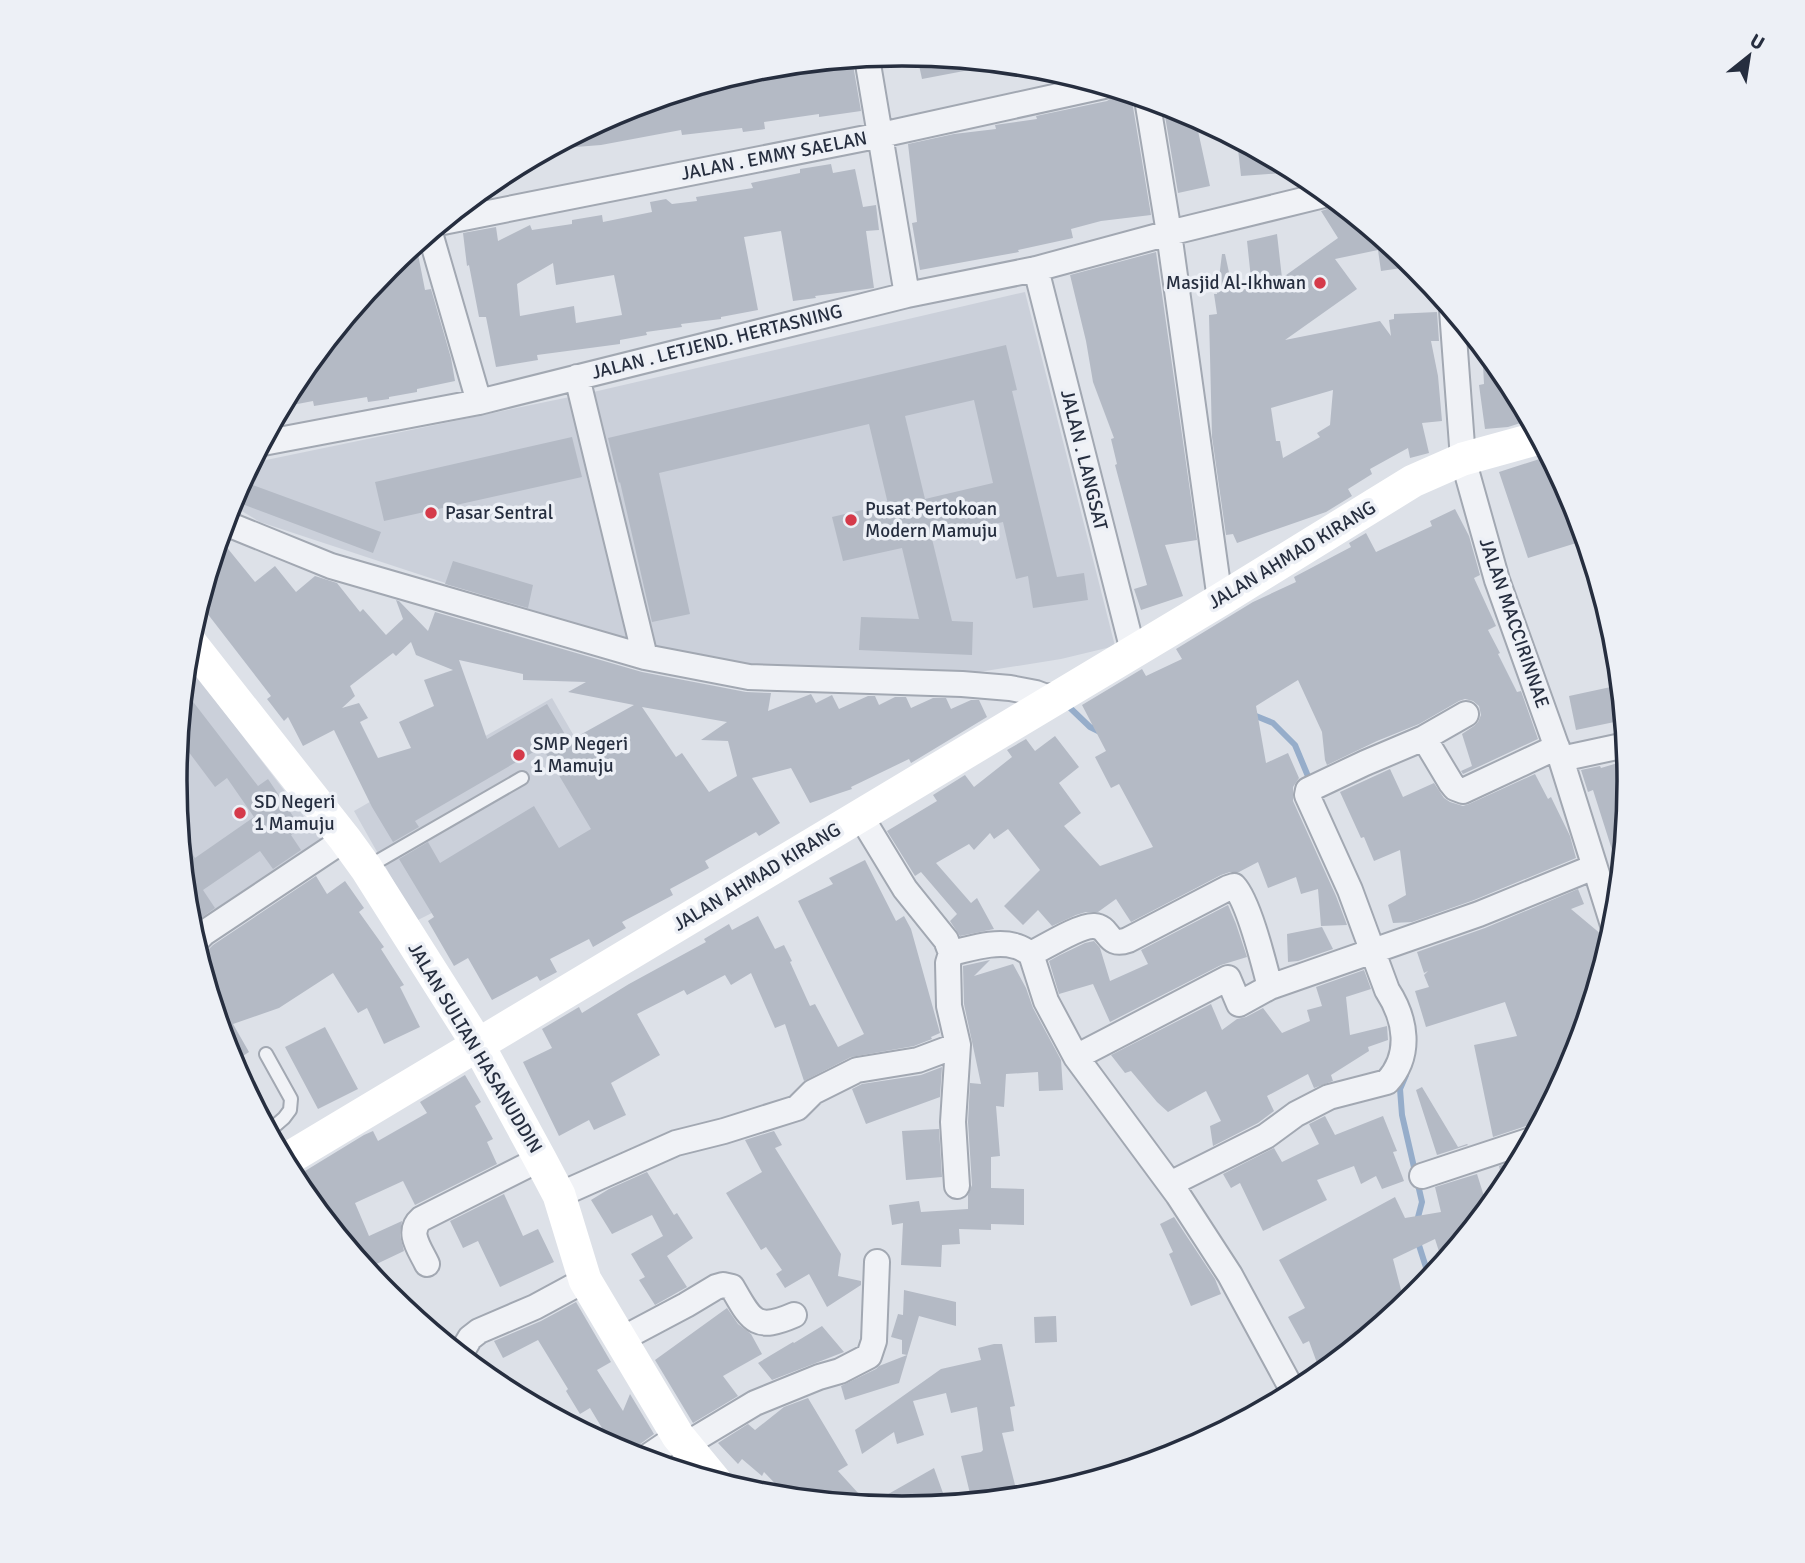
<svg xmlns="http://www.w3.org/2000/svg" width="1805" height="1563" viewBox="0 0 1805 1563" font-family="Signika,sans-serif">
	<rect width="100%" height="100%" fill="#dde1e8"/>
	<path fill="#cbd0da" d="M 1025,292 L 1115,646 L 1061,659 L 979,672 L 744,666 L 649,650 L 260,522 L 230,504 L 252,463 L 589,393 Z
		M 187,663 L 325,844 L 192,932 L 189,923 L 175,781 Z
		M 552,698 L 629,831 L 537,860 L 416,921 L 354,811 Z"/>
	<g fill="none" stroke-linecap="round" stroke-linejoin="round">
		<path stroke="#96adca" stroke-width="6" d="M 1066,704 L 1090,727 L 1100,732
			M 1251,714 L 1273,723 L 1295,745 L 1310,781
			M 1406,1075 L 1400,1089 L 1402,1115 L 1422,1202 L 1417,1221
			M 1417,1239 L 1430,1280"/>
	</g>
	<path fill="#b4bac5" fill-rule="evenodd" d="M 917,56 L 985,62 L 985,67 L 922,79 Z
		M 852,59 L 861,111 L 819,117 L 819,114 L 764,122 L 765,129 L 743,132 L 742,128 L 682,135 L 681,130 L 601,145 L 550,149 L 625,109 L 761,68 Z
		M 1122,92 L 1133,95 L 1132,101 L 1151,215 L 1101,221 L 1071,229 L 1073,238 L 1018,250 L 1019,252 L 920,270 L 912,223 L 917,222 L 908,144 L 954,134 L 996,129 L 995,125 L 1037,119 L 1036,116 L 1107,101 L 1113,97 L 1117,93 Z
		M 1163,104 L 1181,110 L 1195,117 L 1210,186 L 1178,193 Z
		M 1237,140 L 1251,147 L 1297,172 L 1241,176 Z
		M 831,164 L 833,173 L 855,169 L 863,207 L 876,205 L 879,230 L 866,231 L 874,288 L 815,296 L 816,298 L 793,301 L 781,231 L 744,237 L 758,310 L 721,317 L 721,319 L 681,324 L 682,327 L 646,332 L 647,335 L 620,340 L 620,344 L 537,355 L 538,360 L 496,367 L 486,317 L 479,317 L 469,265 L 467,266 L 463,233 L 496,227 L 498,241 L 530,225 L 532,230 L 572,224 L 572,220 L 602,215 L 603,222 L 652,212 L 650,202 L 666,199 L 672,204 L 697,201 L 696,197 L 753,188 L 751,183 L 800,173 L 800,169 ZM 553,263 L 556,285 L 614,275 L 622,315 L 576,323 L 574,306 L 520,316 L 517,284 Z
		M 1337,206 L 1342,206 L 1415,266 L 1381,271 L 1378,250 L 1335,259 L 1357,289 L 1285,340 L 1380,321 L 1391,336 L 1389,320 L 1394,319 L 1394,314 L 1437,312 L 1439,341 L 1431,341 L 1438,376 L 1442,421 L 1422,423 L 1429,453 L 1410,458 L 1408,448 L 1370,469 L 1372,474 L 1348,489 L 1352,496 L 1326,512 L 1237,543 L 1233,534 L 1226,535 L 1212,437 L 1209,315 L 1217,314 L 1214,294 L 1217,294 L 1222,254 L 1225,254 L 1233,291 L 1252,288 L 1247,241 L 1277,234 L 1282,278 L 1338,238 L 1321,211 ZM 1333,390 L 1330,425 L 1317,433 L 1320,437 L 1283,458 L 1280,441 L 1276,441 L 1271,408 Z
		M 416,244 L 425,290 L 431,289 L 451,358 L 455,381 L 417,389 L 417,392 L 389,397 L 389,399 L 368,402 L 367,397 L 314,406 L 313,401 L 282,407 L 298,377 L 389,267 Z
		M 1156,252 L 1197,540 L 1165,545 L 1183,596 L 1141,610 L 1134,589 L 1147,585 L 1115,465 L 1117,464 L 1111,439 L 1114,438 L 1093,382 L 1086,341 L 1070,275 Z
		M 1006,345 L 1017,390 L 1012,391 L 1057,577 L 1084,573 L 1088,600 L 1033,608 L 1028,576 L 1016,579 L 1003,522 L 932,539 L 952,621 L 973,622 L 972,655 L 859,650 L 861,617 L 919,619 L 902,548 L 843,561 L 832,517 L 888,504 L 869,424 L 659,473 L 690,614 L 652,622 L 620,482 L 619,483 L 608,438 ZM 974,400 L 993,483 L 925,499 L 905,416 Z
		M 1482,346 L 1507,378 L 1530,420 L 1508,427 L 1485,429 L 1479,385 L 1484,384 Z
		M 572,437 L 582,477 L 384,521 L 375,482 Z
		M 1549,456 L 1575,504 L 1586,540 L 1528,558 L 1499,472 Z
		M 250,484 L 381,532 L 373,553 L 242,504 Z
		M 1455,509 L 1469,536 L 1480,575 L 1474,578 L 1496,626 L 1488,630 L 1500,653 L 1498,654 L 1517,692 L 1521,691 L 1538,739 L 1463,774 L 1461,771 L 1472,766 L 1462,734 L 1474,726 L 1478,722 L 1481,715 L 1479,706 L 1473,701 L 1465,699 L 1459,701 L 1419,724 L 1377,741 L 1327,765 L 1325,760 L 1322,732 L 1298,680 L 1256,706 L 1266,763 L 1288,753 L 1299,778 L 1293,787 L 1293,801 L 1336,896 L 1347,925 L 1321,926 L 1318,889 L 1301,894 L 1296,877 L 1268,888 L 1258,862 L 1239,872 L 1230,872 L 1221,875 L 1131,922 L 1116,899 L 1098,912 L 1086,912 L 1076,915 L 1052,926 L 1038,910 L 1023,925 L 1004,906 L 1040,870 L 1008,829 L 994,839 L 990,833 L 974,850 L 969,844 L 936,863 L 971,903 L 977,898 L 994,929 L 960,936 L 950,921 L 957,914 L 921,872 L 915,876 L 887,831 L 937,801 L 933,795 L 965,775 L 974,787 L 1012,757 L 1007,750 L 1026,739 L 1035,751 L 1055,736 L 1079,767 L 1059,783 L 1081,813 L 1064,826 L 1100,866 L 1153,847 L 1119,784 L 1111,788 L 1095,757 L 1106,751 L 1082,705 L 1142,669 L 1146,676 L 1182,659 L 1176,649 L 1253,602 L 1296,582 L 1294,577 L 1351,547 L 1349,543 L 1366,533 L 1376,552 L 1432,526 L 1430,521 Z
		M 220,539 L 255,582 L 275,566 L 296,592 L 315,576 L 337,583 L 360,612 L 363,609 L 386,635 L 403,619 L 396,600 L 399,601 L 428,631 L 435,612 L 642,672 L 746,692 L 771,693 L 768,711 L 811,694 L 816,703 L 832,695 L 839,709 L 868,696 L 875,696 L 879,705 L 895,697 L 906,697 L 911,708 L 933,698 L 946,698 L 951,709 L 971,700 L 979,700 L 987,717 L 911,763 L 909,759 L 851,787 L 852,789 L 810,803 L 791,768 L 752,778 L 780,823 L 759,836 L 756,832 L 705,861 L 709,868 L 670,889 L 673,895 L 622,922 L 626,928 L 593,947 L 589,939 L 550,959 L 557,972 L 540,981 L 537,976 L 492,1000 L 468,958 L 454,966 L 428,921 L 434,917 L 399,859 L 428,842 L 440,863 L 534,806 L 559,848 L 591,829 L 542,747 L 415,821 L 419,827 L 393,842 L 372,807 L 334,730 L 303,746 L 288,717 L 284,721 L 267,699 L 271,696 L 200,604 ZM 411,642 L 416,655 L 453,670 L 424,680 L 434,706 L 399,722 L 411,748 L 378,758 L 360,722 L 368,718 L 359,703 L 342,708 L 355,696 L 350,686 L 393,653 L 396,656 ZM 459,660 L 523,674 L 523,680 L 586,682 L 568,692 L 634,705 L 569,741 L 547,704 L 487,739 ZM 642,707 L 727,722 L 701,740 L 728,741 L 737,776 L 709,792 L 682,753 L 676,757 Z
		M 453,561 L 533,585 L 528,608 L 445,584 Z
		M 1620,685 L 1624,720 L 1576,730 L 1569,696 Z
		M 184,690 L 258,786 L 268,779 L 301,828 L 291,835 L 301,850 L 273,869 L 260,851 L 203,890 L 215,908 L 190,926 L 181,837 L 195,858 L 254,817 L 227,778 L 215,787 L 179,739 Z
		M 1628,760 L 1630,782 L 1620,875 L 1593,790 L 1588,792 L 1581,770 L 1600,766 L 1601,768 Z
		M 1390,769 L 1403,797 L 1434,783 L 1444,798 L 1450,802 L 1463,806 L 1469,804 L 1535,774 L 1548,799 L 1551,797 L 1570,836 L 1576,858 L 1474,900 L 1412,922 L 1393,923 L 1388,905 L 1406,895 L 1400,850 L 1374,861 L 1364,837 L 1361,838 L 1340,792 Z
		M 865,860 L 896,921 L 904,916 L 911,929 L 940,1033 L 931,1037 L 932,1039 L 914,1046 L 851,1057 L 804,1081 L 785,1024 L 775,1028 L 751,973 L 731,985 L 725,975 L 687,995 L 684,990 L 637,1014 L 660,1055 L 611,1083 L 626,1115 L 594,1130 L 589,1120 L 559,1136 L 523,1062 L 552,1048 L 542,1029 L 579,1007 L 582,1013 L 629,984 L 706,942 L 704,939 L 729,924 L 732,930 L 758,916 L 775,949 L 784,945 L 792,961 L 790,962 L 810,1006 L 815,1004 L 838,1047 L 864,1034 L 798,901 L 833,884 L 829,878 Z
		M 316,876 L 327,894 L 345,881 L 364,908 L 359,912 L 384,947 L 381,949 L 404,985 L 400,987 L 420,1027 L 384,1044 L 367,1008 L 358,1013 L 333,973 L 279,1008 L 233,1024 L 249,1052 L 232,1063 L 201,961 L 208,957 L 205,953 L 213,945 Z
		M 1578,889 L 1584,904 L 1571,909 L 1602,935 L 1607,953 L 1574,1060 L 1538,1127 L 1533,1125 L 1526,1126 L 1493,1137 L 1474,1045 L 1517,1036 L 1505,1002 L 1426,1027 L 1415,991 L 1429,987 L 1424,975 L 1428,971 L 1424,973 L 1417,952 L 1485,928 Z
		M 1228,905 L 1236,924 L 1247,957 L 1221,965 L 1110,1022 L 1093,984 L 1059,994 L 1049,961 L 1060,955 L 1085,943 L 1094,941 L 1100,948 L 1110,981 L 1148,964 L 1141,950 Z
		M 1322,927 L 1333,949 L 1298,961 L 1288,962 L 1287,934 Z
		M 990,960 L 974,976 L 1013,964 L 1026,988 L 1033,1008 L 1061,1060 L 1063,1090 L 1039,1091 L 1038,1072 L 1006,1074 L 1004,1107 L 996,1106 L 1000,1156 L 991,1157 L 991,1188 L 1024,1189 L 1024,1225 L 991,1224 L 991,1230 L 959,1229 L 960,1244 L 942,1245 L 941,1267 L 901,1265 L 903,1223 L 892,1225 L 889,1205 L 919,1201 L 921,1212 L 968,1209 L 968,1195 L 972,1185 L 968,1122 L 970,1083 L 981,1084 L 964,1004 L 963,966 Z
		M 1364,970 L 1371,989 L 1346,997 L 1350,1035 L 1387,1026 L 1388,1040 L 1368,1047 L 1369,1051 L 1331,1075 L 1333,1081 L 1314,1088 L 1308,1074 L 1267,1096 L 1274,1111 L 1258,1123 L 1213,1146 L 1210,1126 L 1221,1121 L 1206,1091 L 1168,1112 L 1157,1102 L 1131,1071 L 1125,1073 L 1111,1055 L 1211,1004 L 1222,1030 L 1237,1019 L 1246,1017 L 1263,1008 L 1282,1033 L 1310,1021 L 1307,1010 L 1322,1006 L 1316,987 Z
		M 325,1027 L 358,1089 L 318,1109 L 285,1047 Z
		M 942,1067 L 940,1097 L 866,1124 L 852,1089 L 862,1084 L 921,1075 Z
		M 465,1075 L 481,1102 L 475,1106 L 493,1139 L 487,1142 L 497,1164 L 415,1205 L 403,1181 L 355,1203 L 369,1236 L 402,1221 L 400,1235 L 404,1251 L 366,1269 L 326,1220 L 305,1171 L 364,1135 L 373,1131 L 378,1141 L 427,1113 L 420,1102 Z
		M 1422,1087 L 1458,1147 L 1467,1144 L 1468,1145 L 1437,1155 L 1416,1090 Z
		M 1325,1116 L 1335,1135 L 1383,1116 L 1397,1151 L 1393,1152 L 1404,1181 L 1382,1189 L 1376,1176 L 1361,1184 L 1354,1166 L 1317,1180 L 1327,1200 L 1263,1231 L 1240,1183 L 1231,1188 L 1223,1174 L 1274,1148 L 1282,1162 L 1319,1144 L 1309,1124 Z
		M 939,1129 L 942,1177 L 906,1180 L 902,1131 Z
		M 774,1131 L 782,1145 L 775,1148 L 841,1254 L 838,1276 L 861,1281 L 861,1285 L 827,1307 L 809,1274 L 785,1288 L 776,1274 L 782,1270 L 766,1247 L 761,1250 L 726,1193 L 762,1172 L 745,1140 Z
		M 1521,1159 L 1507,1186 L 1504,1190 L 1499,1166 Z
		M 647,1172 L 674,1215 L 677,1213 L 693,1238 L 667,1256 L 687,1287 L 655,1305 L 639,1280 L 645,1277 L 631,1254 L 663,1236 L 652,1215 L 612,1234 L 591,1200 L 609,1189 Z
		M 1477,1174 L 1488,1209 L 1443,1264 L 1435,1239 L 1393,1259 L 1405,1305 L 1321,1374 L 1309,1341 L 1303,1344 L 1288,1317 L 1305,1308 L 1279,1260 L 1395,1197 L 1405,1218 L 1441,1212 L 1435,1187 Z
		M 504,1194 L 523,1236 L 538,1229 L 554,1262 L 500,1287 L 478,1241 L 463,1248 L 450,1221 Z
		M 1174,1217 L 1215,1279 L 1221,1294 L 1191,1306 L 1169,1254 L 1173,1252 L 1160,1224 Z
		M 904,1290 L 956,1302 L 956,1326 L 919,1316 L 899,1383 L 845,1400 L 841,1386 L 876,1369 L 879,1366 L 907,1355 L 902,1354 L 902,1340 L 891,1337 L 898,1314 L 903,1315 Z
		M 576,1302 L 611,1362 L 597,1370 L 623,1411 L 630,1394 L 654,1434 L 636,1447 L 630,1455 L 614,1448 L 590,1408 L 580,1414 L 566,1391 L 568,1389 L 538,1340 L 503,1358 L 494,1341 L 541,1321 Z
		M 727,1308 L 738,1324 L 751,1334 L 762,1354 L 723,1376 L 738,1396 L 693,1423 L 655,1360 Z
		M 1056,1316 L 1057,1342 L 1035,1343 L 1034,1317 Z
		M 822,1326 L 844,1352 L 772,1380 L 758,1363 L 793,1342 L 794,1343 Z
		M 994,1344 L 1002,1344 L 1015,1406 L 1010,1407 L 1014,1431 L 1002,1433 L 1018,1497 L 972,1502 L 961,1456 L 981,1452 L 983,1450 L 977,1407 L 951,1413 L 946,1393 L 913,1401 L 924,1435 L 897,1444 L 894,1432 L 862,1454 L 855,1430 L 941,1369 L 981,1360 L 978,1348 Z
		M 808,1398 L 848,1465 L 838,1471 L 869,1505 L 934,1468 L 943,1493 L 919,1507 L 902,1509 L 789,1498 L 764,1472 L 762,1476 L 742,1459 L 738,1464 L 718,1443 L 748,1424 L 755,1430 L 784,1407 Z"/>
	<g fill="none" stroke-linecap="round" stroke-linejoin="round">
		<g stroke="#a2a8b2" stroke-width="16">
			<path id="lane" d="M 366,868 L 522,778
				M 266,1054 L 291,1099 L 290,1110 L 284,1118 L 269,1131"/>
		</g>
		<g stroke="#a2a8b2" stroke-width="28">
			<path id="street" d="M 867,58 L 907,295
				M 1147,99 L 1169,233 L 1220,600
				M 443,222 L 881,135 L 1104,86
				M 430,233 L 479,402
				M 1036,269 L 1133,651
				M 1452,310 L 1463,459 L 1497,580 L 1561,759 L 1614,928
				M 577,377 L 645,657
				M 263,443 L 479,402 L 907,295 L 1036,269 L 1169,233 L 1328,194
				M 225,523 L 331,566 L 645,657 L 749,677 L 962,684 L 1010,688 L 1036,693 L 1044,696 L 1058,697
				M 1424,738 L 1466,714
				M 1561,759 L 1626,745
				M 860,815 L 905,889 L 946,940 L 951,953 C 970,949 996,940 1015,946 C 1021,947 1026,951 1031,954 L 1046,1001 L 1076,1057 L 1178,1195 L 1230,1275 L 1294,1393
				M 195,942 L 204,933 L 345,839
				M 951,953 L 948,963 L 949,1006 L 958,1045 L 953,1122 L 957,1186
				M 1031,954 C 1045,947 1080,925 1094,926 C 1111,927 1106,948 1128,940 L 1228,888 L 1234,886 C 1249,902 1264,964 1270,987
				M 1076,1057 L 1228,978 L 1239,1004 L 1270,987 L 1479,914 L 1594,867
				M 1422,1176 L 1531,1140
				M 1170,1184 L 1266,1136 L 1296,1114 L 1329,1097 L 1387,1082 C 1412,1055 1406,1019 1387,990 L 1350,890 L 1307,795 L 1308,790 L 1365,763 L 1424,738 L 1451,783 L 1455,788 L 1463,791 L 1557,747
				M 559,1195 L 676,1143 L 724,1131 L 797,1108 L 813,1092 L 857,1070 L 918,1060 L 958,1045
				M 427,1264 C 420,1249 406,1232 421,1219 L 540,1159
				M 620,1340 L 686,1305 L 716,1287 L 723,1285 L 732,1287 C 751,1320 755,1332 794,1315
				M 460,1355 L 470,1338 L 479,1331 L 535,1307 L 585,1280
				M 685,1445 L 755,1403 L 819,1377 L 840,1371 L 869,1356 L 874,1341 L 877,1262
				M 644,1459 L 678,1436"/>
		</g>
		<use href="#lane" stroke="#f0f2f6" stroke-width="12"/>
		<use href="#street" stroke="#f0f2f6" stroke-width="24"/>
		<path stroke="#fff" stroke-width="33" d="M 189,641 L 345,839 L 366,868 L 478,1045 L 540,1159 L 559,1195 L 585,1280 L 678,1436 L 715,1481
			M 284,1161 L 1220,600 L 1413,481 L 1463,459 L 1539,438"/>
	</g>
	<g fill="#d53a4a" stroke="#edf0f6" stroke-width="2.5">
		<circle cx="1320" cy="283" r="7"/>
		<circle cx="431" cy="513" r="7"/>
		<circle cx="851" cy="520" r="7"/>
		<circle cx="519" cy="755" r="7"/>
		<circle cx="240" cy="813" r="7"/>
	</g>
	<g text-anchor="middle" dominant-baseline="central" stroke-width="7" stroke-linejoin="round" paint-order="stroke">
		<g font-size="19" fill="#262e3f" stroke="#edf0f6">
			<text transform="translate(774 156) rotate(-11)">JALAN . EMMY SAELAN</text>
			<text transform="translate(717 342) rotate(-14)">JALAN . LETJEND. HERTASNING</text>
			<text transform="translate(1084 460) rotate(76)">JALAN . LANGSAT</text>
			<text transform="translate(1292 555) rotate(-31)">JALAN AHMAD KIRANG</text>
			<text transform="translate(1514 623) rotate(71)">JALAN MACCIRINNAE</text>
			<text transform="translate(757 877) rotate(-31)">JALAN AHMAD KIRANG</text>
			<text transform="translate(475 1048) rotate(59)">JALAN SULTAN HASANUDDIN</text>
		</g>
		<g font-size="19" fill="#262e3f" stroke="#edf0f6" text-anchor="start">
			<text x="1306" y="283" text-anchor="end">Masjid Al-Ikhwan</text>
			<text x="865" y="509">Pusat Pertokoan<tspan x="865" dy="22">Modern Mamuju</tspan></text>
			<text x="445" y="513">Pasar Sentral</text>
			<text x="533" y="744">SMP Negeri<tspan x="533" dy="22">1 Mamuju</tspan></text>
			<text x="254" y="802">SD Negeri<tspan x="254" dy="22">1 Mamuju</tspan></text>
		</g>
	</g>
	<path d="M0 0H1805V1563H0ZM187 781a715 715 0 1 1 1430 0a715 715 0 1 1-1430 0Z" fill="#edf0f6" fill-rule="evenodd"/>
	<path fill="none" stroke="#262e3f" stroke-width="3.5" d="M187 781a715 715 0 1 1 1430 0a715 715 0 1 1-1430 0Z"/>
	<g transform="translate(1749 56) rotate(30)" stroke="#edf0f6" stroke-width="5" paint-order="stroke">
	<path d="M0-5L12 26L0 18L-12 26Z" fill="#262e3f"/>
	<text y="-10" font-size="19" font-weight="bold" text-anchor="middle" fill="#262e3f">U</text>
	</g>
</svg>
